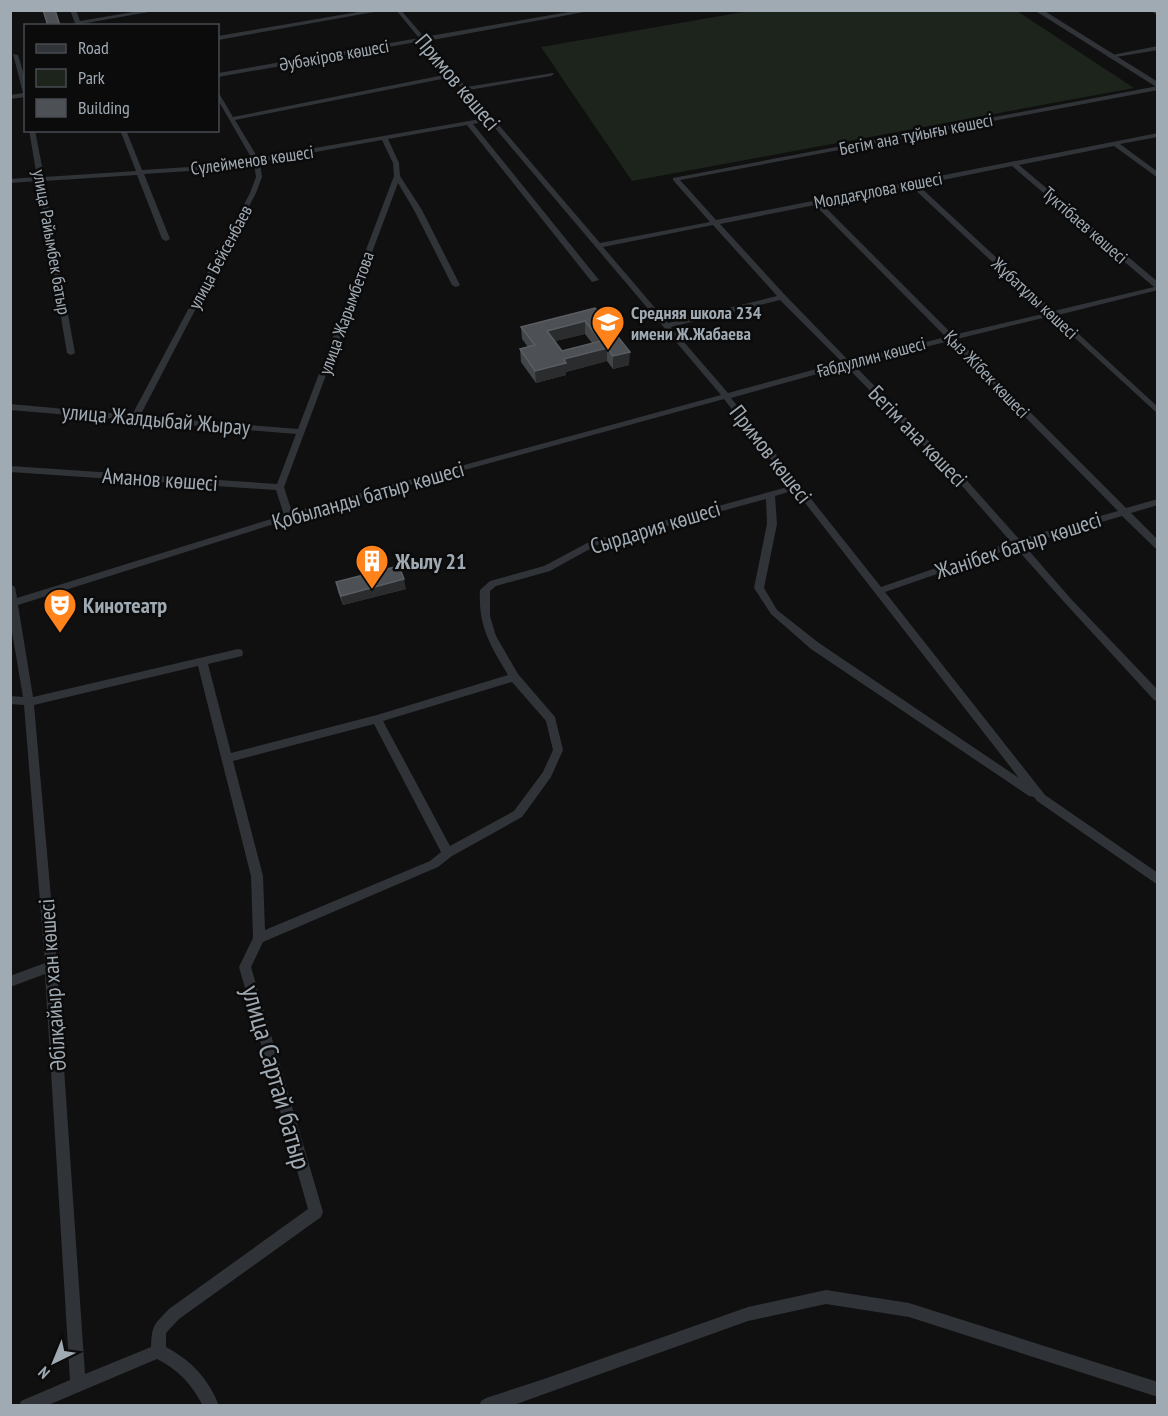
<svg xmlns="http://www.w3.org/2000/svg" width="1168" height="1416" viewBox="0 0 1168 1416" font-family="'PT Sans Narrow',sans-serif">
	<rect width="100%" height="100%" fill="#101011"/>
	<path fill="#1c241c" d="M 755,10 L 1017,11 L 1134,88 L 632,181 L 541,47 Z"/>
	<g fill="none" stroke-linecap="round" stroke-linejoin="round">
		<path fill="#303337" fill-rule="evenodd" d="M 70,10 L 76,10 L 80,21 L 145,10 L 160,10 L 81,24 L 82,26 L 76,26 Z
			M 370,10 L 385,10 L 218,40 L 218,36 Z
			M 396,10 L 401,10 L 424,37 L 580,10 L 595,10 L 427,41 L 466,87 L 553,73 L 554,74 L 551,76 L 469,90 L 600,243 L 710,222 L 673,180 L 673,178 L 1158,86 L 1158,90 L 680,180 L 716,220 L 1158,133 L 1158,137 L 1120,144 L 1158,172 L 1158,178 L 1114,146 L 1019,165 L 1158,282 L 1158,290 L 1058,315 L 1158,407 L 1158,414 L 1051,316 L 957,339 L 1126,508 L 1158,499 L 1158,505 L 1131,513 L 1158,540 L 1158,549 L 1155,548 L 1122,516 L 1024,545 L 1071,599 L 1158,690 L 1158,701 L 1154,700 L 1065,603 L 1015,547 L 885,592 L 1045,795 L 1158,873 L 1158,885 L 1037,801 L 1034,797 L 1029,796 L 811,649 L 771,614 L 754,588 L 767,524 L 766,499 L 597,545 L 550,571 L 496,586 L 490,591 L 490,616 L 496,636 L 518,674 L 555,717 L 563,750 L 551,777 L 522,817 L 452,856 L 438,867 L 263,942 L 251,967 L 323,1212 L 321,1217 L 179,1319 L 166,1333 L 166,1347 C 191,1360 209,1379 219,1406 L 203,1406 C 192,1385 179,1370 157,1359 L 46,1406 L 19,1406 L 21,1401 L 70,1380 L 45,974 L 10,987 L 10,976 L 45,963 L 24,705 L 10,704 L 10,696 L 23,697 L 10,620 L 10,584 L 15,587 L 17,598 L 284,515 L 276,490 L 10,472 L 10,466 L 277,484 L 296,434 L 10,410 L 10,404 L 132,415 L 250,193 L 256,177 L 254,163 L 221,169 L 144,174 L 170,239 L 166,241 L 162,239 L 137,175 L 44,181 L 75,353 L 71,355 L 67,353 L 38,181 L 10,183 L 10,179 L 37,177 L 29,130 L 35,130 L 44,177 L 136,171 L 120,130 L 126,130 L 142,170 L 221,165 L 252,159 L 218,100 L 218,94 L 220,95 L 233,117 L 449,74 L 422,41 L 218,77 L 218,73 L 419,38 ZM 452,77 L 486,118 L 258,158 L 235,120 ZM 489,121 L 721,395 L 292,512 L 284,487 L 398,183 L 414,210 L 452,285 L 456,287 L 460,285 L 422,210 L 400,176 L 399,163 L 388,139 L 467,125 L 592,282 L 599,280 L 473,124 ZM 382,140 L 393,163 L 394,176 L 298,429 L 140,416 L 256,193 L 262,177 L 260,162 ZM 1012,166 L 1154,287 L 1054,311 L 918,185 ZM 911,186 L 1047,313 L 953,335 L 822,204 ZM 815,205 L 946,337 L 849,361 L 785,295 L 720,224 ZM 713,225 L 777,296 L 668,323 L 603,247 ZM 780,300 L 842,362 L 728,393 L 671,327 ZM 950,341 L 1118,511 L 1019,539 L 962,475 L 853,364 ZM 846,366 L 956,479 L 1011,542 L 881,587 L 731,398 ZM 724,399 L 791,486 L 591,541 L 544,566 L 490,581 L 480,590 C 478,626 490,645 508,675 L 377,715 L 231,753 L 208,664 L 242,656 L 243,653 L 242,650 L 238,649 L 33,697 L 18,605 L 315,511 ZM 795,490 L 1019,778 L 819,643 L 777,610 L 764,588 L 777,524 L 775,496 ZM 198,666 L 251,876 L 253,938 L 239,967 L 308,1209 L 169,1309 C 154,1325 152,1324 151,1347 L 85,1374 L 57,966 L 34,705 ZM 512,682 L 546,721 L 553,750 L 543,772 L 514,811 L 450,846 L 383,721 ZM 374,724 L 441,852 L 430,861 L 265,930 L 263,876 L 233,761 Z
			M 1150,10 L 1157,10 L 1158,16 Z
			M 1158,46 L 1158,50 L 1110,58 L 1107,56 Z
			M 13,54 L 18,55 L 26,81 L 26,97 L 10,99 L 10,95 L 23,93 Z
			M 826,1290 L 909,1303 L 1158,1382 L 1158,1397 L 909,1317 L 826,1304 L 748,1321 L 511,1406 L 479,1406 L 481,1401 L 486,1398 L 547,1378 L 748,1307 Z"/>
		<path fill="#303337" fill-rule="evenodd" d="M 1034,10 L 1043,10 L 1158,82 L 1158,88 Z"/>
	</g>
	<path fill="#434649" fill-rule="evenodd" d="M 595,308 L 629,365 L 613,369 L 607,361 L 566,372 L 566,375 L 536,383 L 521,362 L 520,349 L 528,347 L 522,339 L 521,327 ZM 585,334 L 592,343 L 562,351 L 555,341 Z
		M 336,582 L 406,589 L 343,605 L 338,592 Z"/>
	<path fill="#2a2c2e" d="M 585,321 L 585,334 L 547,343 L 547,331 Z
		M 607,348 L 607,361 L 566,372 L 566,375 L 536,383 L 535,371 L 564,359 Z
		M 630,352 L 629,365 L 613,369 L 613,356 Z
		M 404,579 L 406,589 L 343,605 L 341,596 Z"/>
	<path fill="#4d5054" stroke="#5a5e63" stroke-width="1.5" fill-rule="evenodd" d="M 43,10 L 55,10 L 60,26 L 48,26 Z
		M 595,308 L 630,352 L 613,356 L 607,348 L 564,359 L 566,363 L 535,371 L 520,349 L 535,345 L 521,327 ZM 585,321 L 601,341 L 562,351 L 547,331 Z
		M 399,566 L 404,579 L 341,596 L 336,582 Z"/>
	<defs>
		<g id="school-pin" transform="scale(1.725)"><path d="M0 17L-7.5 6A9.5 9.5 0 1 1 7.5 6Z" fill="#ff821a" stroke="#0b0b0c"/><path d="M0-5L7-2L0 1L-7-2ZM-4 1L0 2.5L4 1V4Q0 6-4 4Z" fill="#fff"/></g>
		<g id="building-pin" transform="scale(1.725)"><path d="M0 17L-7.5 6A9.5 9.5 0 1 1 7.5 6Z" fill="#ff821a" stroke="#0b0b0c"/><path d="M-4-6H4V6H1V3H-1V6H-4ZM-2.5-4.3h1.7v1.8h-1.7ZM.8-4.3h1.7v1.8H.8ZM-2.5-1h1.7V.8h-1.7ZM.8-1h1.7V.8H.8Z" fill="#fff"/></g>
		<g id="theatre-pin" transform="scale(1.725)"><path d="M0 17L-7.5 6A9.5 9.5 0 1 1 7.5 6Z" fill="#ff821a" stroke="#0b0b0c"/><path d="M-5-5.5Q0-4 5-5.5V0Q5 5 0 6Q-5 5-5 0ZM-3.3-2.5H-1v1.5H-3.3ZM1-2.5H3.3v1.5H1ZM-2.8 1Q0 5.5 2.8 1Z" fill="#fff"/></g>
	</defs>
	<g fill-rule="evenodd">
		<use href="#school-pin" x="608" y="322"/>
		<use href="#building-pin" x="372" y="561"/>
		<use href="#theatre-pin" x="60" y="605"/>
	</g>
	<g text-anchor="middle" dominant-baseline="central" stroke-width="5" stroke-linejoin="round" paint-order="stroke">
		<g font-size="18" fill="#a0aab3" stroke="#0b0b0c">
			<text transform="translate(334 55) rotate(-10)">Әубәкіров көшесі</text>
			<text transform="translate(916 134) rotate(-11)">Бегім ана тұйығы көшесі</text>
			<text transform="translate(252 160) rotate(-8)">Сүлейменов көшесі</text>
			<text transform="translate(878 190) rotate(-11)">Молдағұлова көшесі</text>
			<text transform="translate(1085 225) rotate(41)">Түктібаев көшесі</text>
			<text transform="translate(52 242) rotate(80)">улица Райымбек батыр</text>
			<text transform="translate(220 257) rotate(-62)">улица Бейсенбаев</text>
			<text transform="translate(1035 298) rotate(43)">Жұбатұлы көшесі</text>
			<text transform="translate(346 313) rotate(-70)">улица Жарымбетова</text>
			<text transform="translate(871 357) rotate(-15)">Ғабдуллин көшесі</text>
			<text transform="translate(987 374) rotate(46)">Қыз Жібек көшесі</text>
		</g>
		<g font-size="18" font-weight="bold" fill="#a0aab3" stroke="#0b0b0c" text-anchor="start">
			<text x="631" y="312">Средняя школа 234<tspan x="631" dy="21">имени Ж.Жабаева</tspan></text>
		</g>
		<g font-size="22" fill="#a0aab3" stroke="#0b0b0c">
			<text transform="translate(458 82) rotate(50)">Примов көшесі</text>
			<text transform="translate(156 419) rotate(5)">улица Жалдыбай Жырау</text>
			<text transform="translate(918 436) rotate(46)">Бегім ана көшесі</text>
			<text transform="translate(771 454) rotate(52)">Примов көшесі</text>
			<text transform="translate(160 479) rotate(4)">Аманов көшесі</text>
			<text transform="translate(368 495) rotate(-16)">Қобыланды батыр көшесі</text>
			<text transform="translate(655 527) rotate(-17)">Сырдария көшесі</text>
			<text transform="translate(1018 545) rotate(-18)">Жанібек батыр көшесі</text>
			<text transform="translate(52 985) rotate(-94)">Әбілқайыр хан көшесі</text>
		</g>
		<g font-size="22" font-weight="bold" fill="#a0aab3" stroke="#0b0b0c" text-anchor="start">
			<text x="395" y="561">Жылу 21</text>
			<text x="83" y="605">Кинотеатр</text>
		</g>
		<g font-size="27" fill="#a0aab3" stroke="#0b0b0c">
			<text transform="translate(277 1077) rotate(74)">улица Сартай батыр</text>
		</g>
	</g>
	<rect width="1168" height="1416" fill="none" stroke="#a0aab3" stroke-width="24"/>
	<rect x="24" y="24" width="195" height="108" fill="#0b0b0c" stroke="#474b4f" stroke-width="1.5"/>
	<rect x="36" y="44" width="30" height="9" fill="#303337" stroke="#474b4f" stroke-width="1.5"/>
	<text x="78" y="54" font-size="18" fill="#a0aab3">Road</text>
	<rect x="36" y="69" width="30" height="18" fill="#1c241c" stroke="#474b4f" stroke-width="1.5"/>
	<text x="78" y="84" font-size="18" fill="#a0aab3">Park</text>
	<rect x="36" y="99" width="30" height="18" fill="#4d5054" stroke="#474b4f" stroke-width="1.5"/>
	<text x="78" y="114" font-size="18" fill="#a0aab3">Building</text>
	<g transform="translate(54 1362) rotate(223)" stroke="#0b0b0c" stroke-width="4.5" paint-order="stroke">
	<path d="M0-4.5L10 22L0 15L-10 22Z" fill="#a0aab3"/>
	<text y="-9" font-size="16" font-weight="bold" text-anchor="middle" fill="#a0aab3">N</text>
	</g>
</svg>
